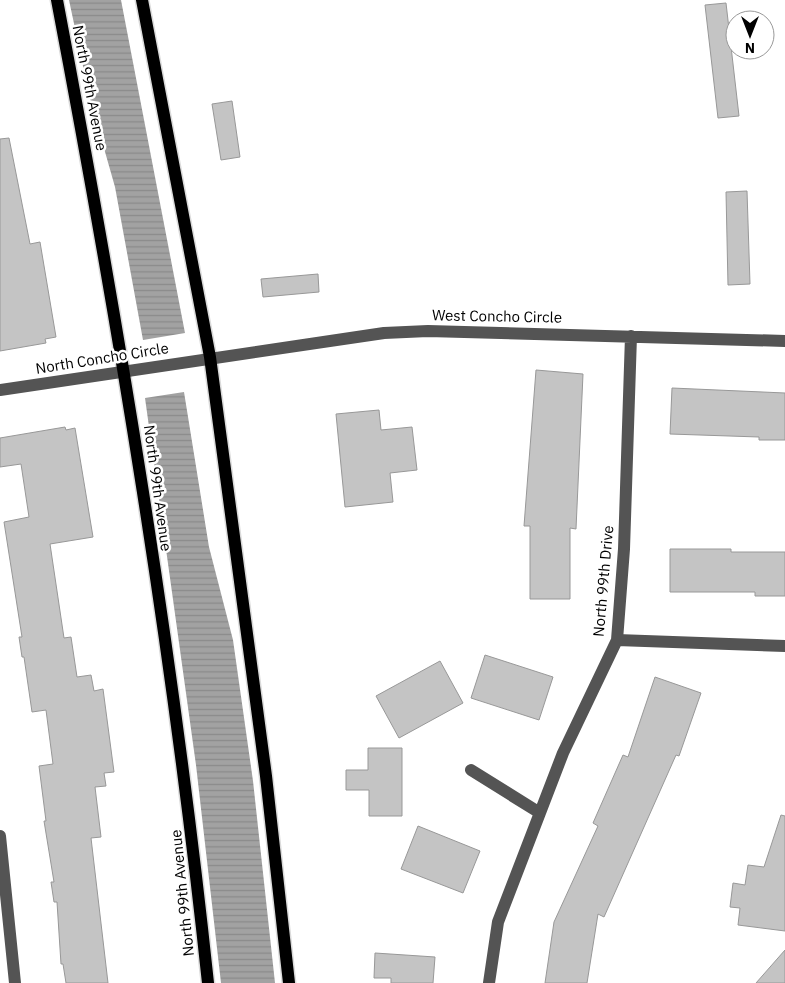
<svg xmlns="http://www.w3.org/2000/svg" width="785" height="983" viewBox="0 0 785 983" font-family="'IBM Plex Sans',sans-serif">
	<defs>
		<pattern id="water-rules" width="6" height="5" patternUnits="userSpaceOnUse" patternTransform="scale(1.25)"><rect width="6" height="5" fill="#a2a2a2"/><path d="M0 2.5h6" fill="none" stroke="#8a8a8a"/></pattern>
	</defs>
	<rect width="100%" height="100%" fill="#fff"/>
	<path fill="url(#water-rules)" d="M 69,0 L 121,0 L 185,333 L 143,340 L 115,187 L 90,99 Z
		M 184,392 L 209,547 L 233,640 L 253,781 L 275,983 L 221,983 L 196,765 L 145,398 Z"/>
	<path fill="#c4c4c4" stroke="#989898" d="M 726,3 L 739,116 L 718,118 L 705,5 Z
		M 232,101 L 240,157 L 221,160 L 212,104 Z
		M 9,138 L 30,244 L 40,242 L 56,337 L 45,339 L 46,343 L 0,351 L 0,139 Z
		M 747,191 L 750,284 L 728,285 L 726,192 Z
		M 318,274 L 319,292 L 263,297 L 261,279 Z
		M 536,370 L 583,374 L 576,529 L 570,528 L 570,599 L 530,599 L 530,526 L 524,526 Z
		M 672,388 L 785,393 L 785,440 L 759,440 L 759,437 L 670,434 Z
		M 379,410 L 381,430 L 412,427 L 417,470 L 390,473 L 393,502 L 345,507 L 336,414 Z
		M 65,427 L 66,430 L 75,428 L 93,537 L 50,544 L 64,638 L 71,637 L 77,677 L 91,675 L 94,691 L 103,689 L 114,772 L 104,773 L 106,786 L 95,787 L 101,837 L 91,838 L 108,983 L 66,983 L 63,964 L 61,964 L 57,902 L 54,902 L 51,882 L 54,882 L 44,821 L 46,821 L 39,766 L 53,764 L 46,710 L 32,712 L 24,657 L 22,657 L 19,637 L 22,637 L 4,522 L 29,517 L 21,464 L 0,467 L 0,438 Z
		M 670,549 L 731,549 L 731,552 L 785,552 L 785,596 L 755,596 L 755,592 L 670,592 Z
		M 485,655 L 553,677 L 539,720 L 471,698 Z
		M 440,661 L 463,703 L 399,738 L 376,696 Z
		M 655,677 L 701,693 L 679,756 L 676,755 L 604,917 L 598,914 L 587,983 L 545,983 L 554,922 L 598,826 L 593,823 L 623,755 L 628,757 Z
		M 368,748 L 402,748 L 402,816 L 369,816 L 369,790 L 346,790 L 346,770 L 368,770 Z
		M 781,815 L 785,816 L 785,931 L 738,925 L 740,908 L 730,907 L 733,883 L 745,885 L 748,865 L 764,867 Z
		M 418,826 L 480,851 L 463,893 L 401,869 Z
		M 785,950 L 785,983 L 756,983 Z
		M 375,953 L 435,957 L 433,983 L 391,983 L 391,978 L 374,978 Z"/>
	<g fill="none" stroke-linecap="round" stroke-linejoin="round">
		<g stroke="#dbdbdb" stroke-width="15">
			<path id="major" d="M 57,0 C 119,326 173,653 208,983
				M 142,0 L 210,357 L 266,776 L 289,983"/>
		</g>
		<path stroke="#545454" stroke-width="12" d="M 0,390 L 384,333 L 428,331 L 785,341
			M 617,640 L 785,646
			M 471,770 L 540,813
			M 0,836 L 15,983
			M 489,983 L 498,922 L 563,753 L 617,640 L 624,549 L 631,336"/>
		<use href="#major" stroke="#000" stroke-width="12"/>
	</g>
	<g text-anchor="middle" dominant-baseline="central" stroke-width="5" stroke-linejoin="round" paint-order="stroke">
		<g font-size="15" fill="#000" stroke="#fff">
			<text transform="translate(90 88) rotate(79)">North 99th Avenue</text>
			<text transform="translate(497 316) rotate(1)">West Concho Circle</text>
			<text transform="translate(102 358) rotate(-9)">North Concho Circle</text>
			<text transform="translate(158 488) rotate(82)">North 99th Avenue</text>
			<text transform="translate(603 581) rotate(-85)">North 99th Drive</text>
			<text transform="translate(182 893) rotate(-96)">North 99th Avenue</text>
		</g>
	</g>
	<g transform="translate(750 35) rotate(180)"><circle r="24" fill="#ffffff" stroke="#999999"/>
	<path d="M0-4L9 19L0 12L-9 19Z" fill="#000000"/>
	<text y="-8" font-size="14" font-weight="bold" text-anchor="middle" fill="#000000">N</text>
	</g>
</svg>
